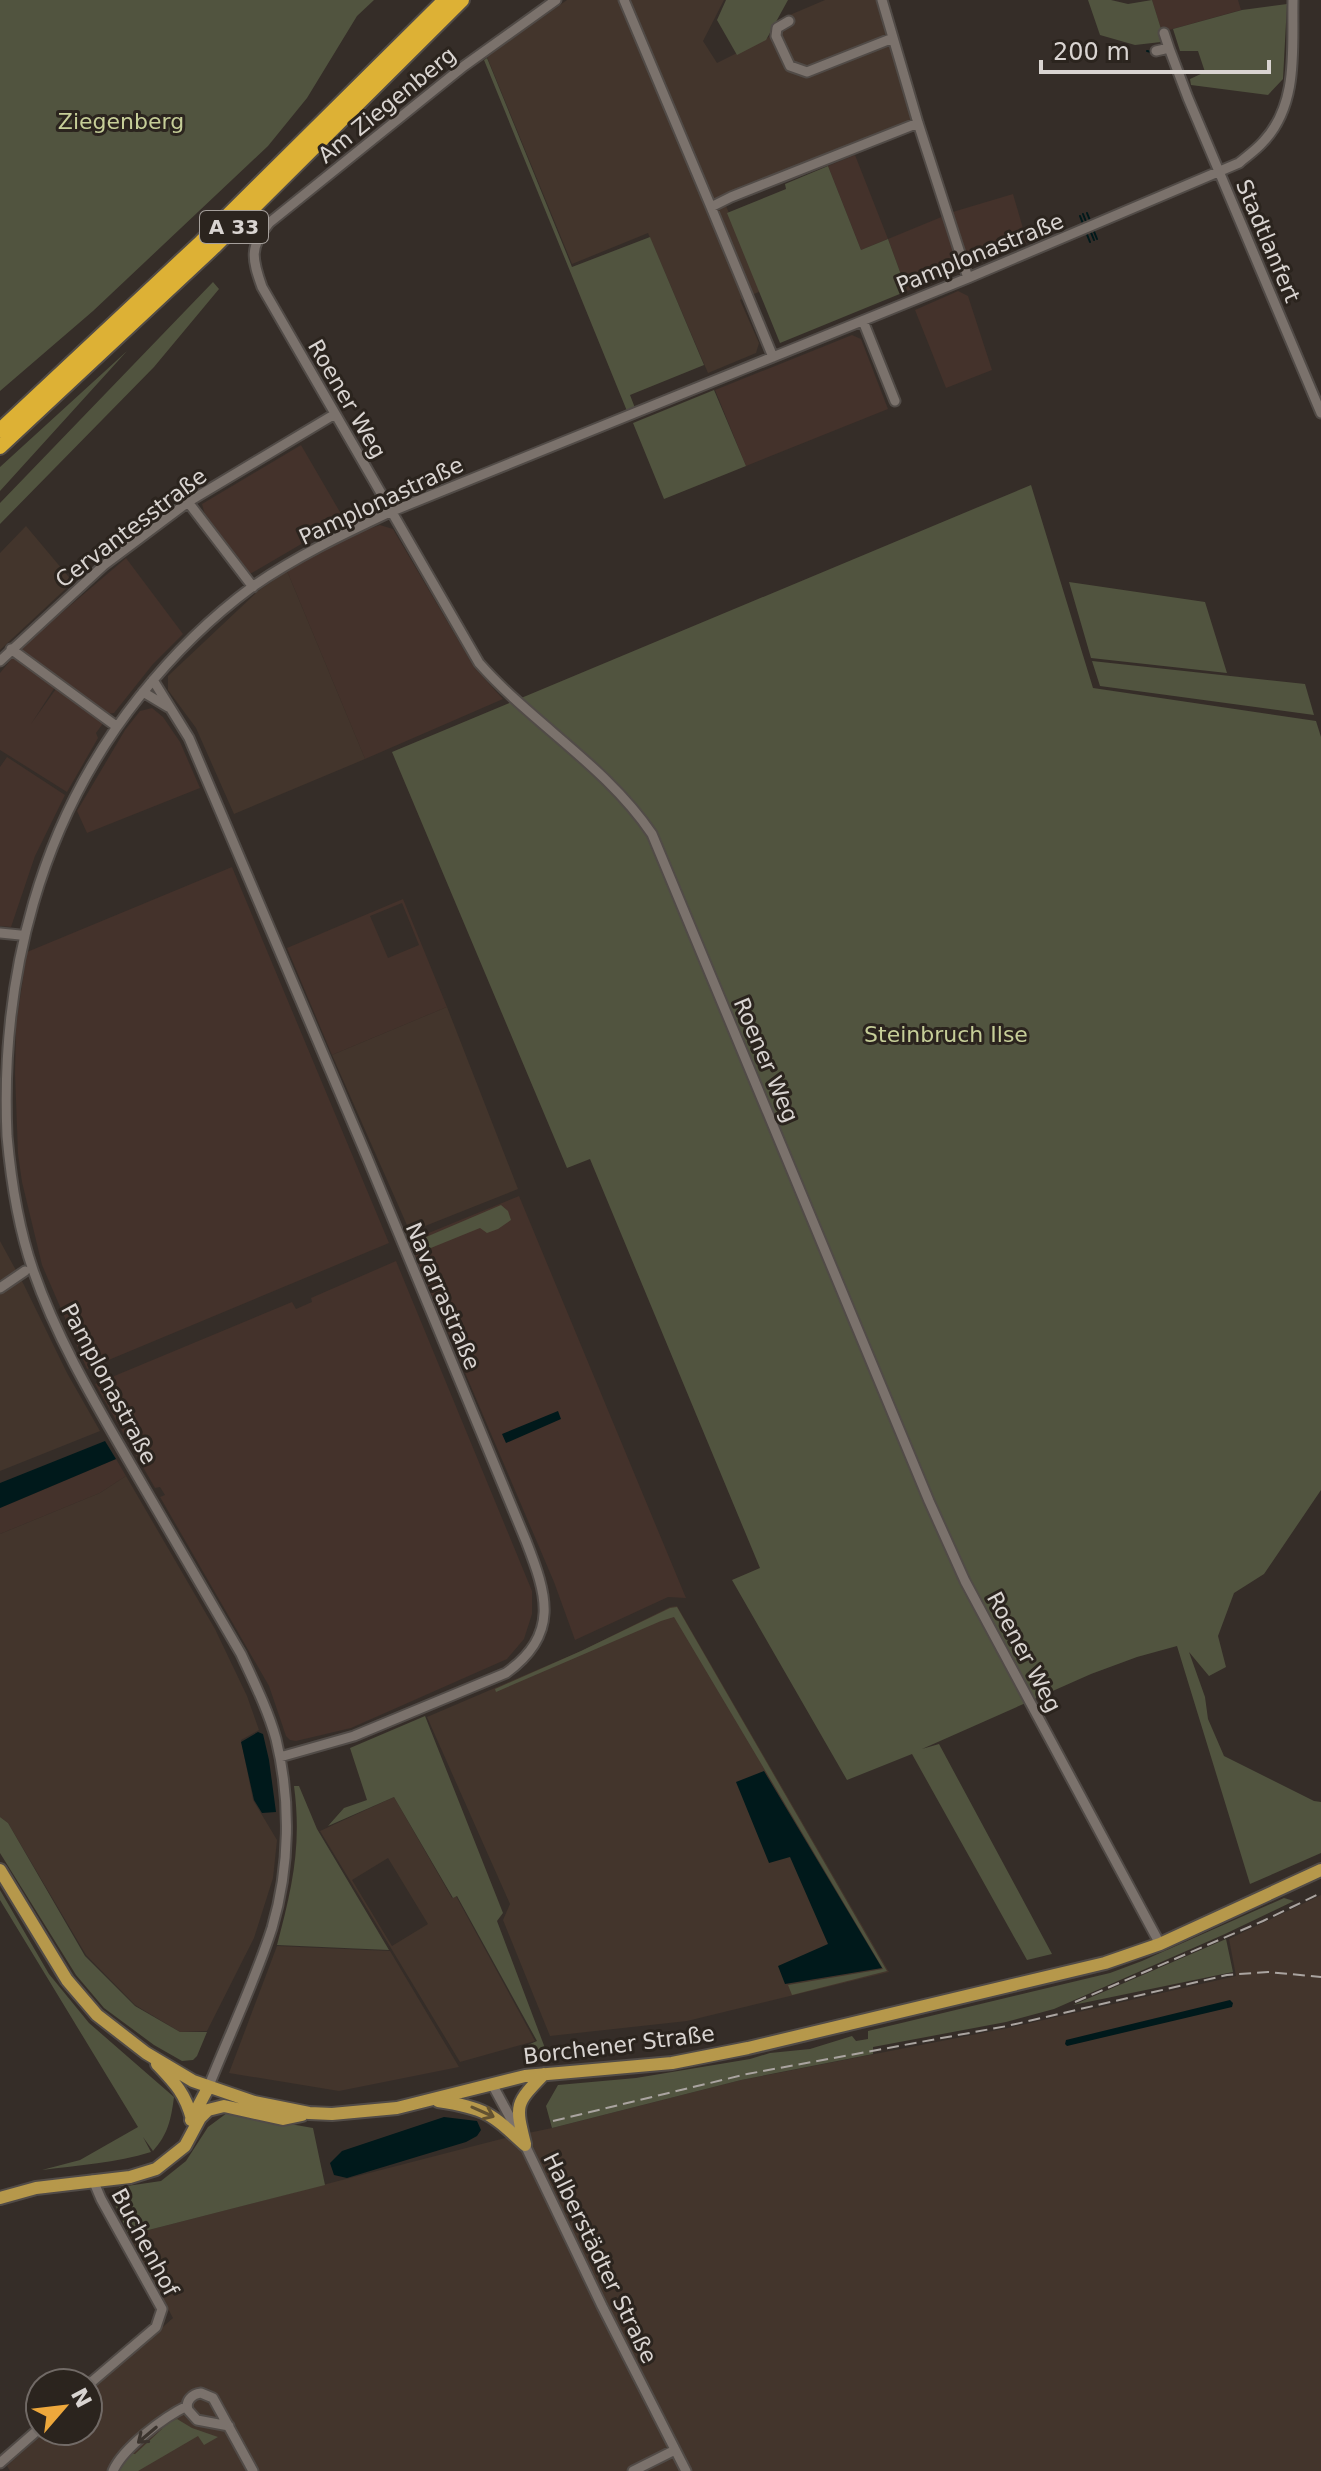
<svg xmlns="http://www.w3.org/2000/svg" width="1321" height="2471" viewBox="0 0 1321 2471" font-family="'DejaVu Sans',sans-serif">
	<rect width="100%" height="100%" fill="#352d28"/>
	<path fill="#44322b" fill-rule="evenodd" d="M 1152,0 L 1238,0 L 1241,10 L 1162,32 Z
		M 855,155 L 888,239 L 956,211 L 1013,194 L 1027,242 L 907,291 L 888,239 L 861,250 L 828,166 Z
		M 958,291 L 968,296 L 992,370 L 946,388 L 915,310 Z
		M 852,335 L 861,339 L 888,409 L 746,466 L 715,390 Z
		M 301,445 L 344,519 L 250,574 L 205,515 L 202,504 Z
		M 380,525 L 393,529 L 474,667 L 503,699 L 365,759 L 287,571 L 352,535 Z
		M 126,558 L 183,634 L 153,664 L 114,713 L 105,714 L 18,650 Z
		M 13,657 L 55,687 L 31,724 L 58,686 L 104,722 L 96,733 L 98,738 L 67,792 L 0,750 L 0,673 Z
		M 152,708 L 163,717 L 180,742 L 200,788 L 87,833 L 77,811 L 125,730 L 140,711 Z
		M 7,757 L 65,795 L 35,856 L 11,927 L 0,926 L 0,767 Z
		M 232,867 L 389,1243 L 87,1369 L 42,1265 L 22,1182 L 18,1154 L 15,1073 L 16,1025 L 27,952 Z
		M 403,899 L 447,1007 L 332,1055 L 287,948 ZM 402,903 L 419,945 L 388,958 L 370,916 Z
		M 519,1196 L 686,1598 L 668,1597 L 575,1640 L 554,1582 L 409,1241 Z
		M 396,1261 L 532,1591 L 532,1614 L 524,1639 L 507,1659 L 351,1728 L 296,1741 L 290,1740 L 286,1736 L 269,1686 L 160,1497 L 165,1495 L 160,1487 L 155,1488 L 95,1384 L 292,1302 L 296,1309 L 312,1302 L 311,1298 Z
		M 116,1459 L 126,1476 L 100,1493 L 0,1534 L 0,1508 Z"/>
	<path fill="#43352c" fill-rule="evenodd" d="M 567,0 L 724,0 L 703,41 L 717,63 L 769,37 L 778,20 L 825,0 L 882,0 L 919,120 L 724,201 L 761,291 L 740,300 L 759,343 L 756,353 L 708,373 L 648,233 L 572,264 L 487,57 Z
		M 26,526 L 73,582 L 0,650 L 0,553 Z
		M 287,571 L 365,759 L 234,814 L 196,728 L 168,690 L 168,676 L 258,591 Z
		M 447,1007 L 518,1189 L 410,1232 L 332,1055 Z
		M 0,1241 L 24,1285 L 67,1373 L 100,1431 L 0,1471 Z
		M 126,1476 L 215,1629 L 247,1696 L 259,1730 L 241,1740 L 253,1800 L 277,1840 L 273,1878 L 254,1938 L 207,2031 L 180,2032 L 135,2005 L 86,1955 L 8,1823 L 0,1817 L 0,1534 L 100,1493 Z
		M 677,1606 L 889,1972 L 687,2021 L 550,2036 L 503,1920 L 510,1904 L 427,1717 L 581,1651 L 670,1607 Z
		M 394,1797 L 452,1898 L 456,1896 L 535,2041 L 460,2062 L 320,1831 ZM 388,1858 L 428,1924 L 392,1946 L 352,1880 Z
		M 1321,1895 L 1321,2471 L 10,2471 L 7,2466 L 45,2431 L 88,2431 L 88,2393 L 173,2318 L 129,2235 L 505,2138 L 552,2128 L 741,2080 L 1013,2027 L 1236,1976 L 1229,1939 Z
		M 277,1946 L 390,1951 L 459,2067 L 339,2091 L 229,2073 Z"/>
	<path fill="#51543f" d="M 0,0 L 374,0 L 357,16 L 307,98 L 268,146 L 93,311 L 0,391 Z
		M 726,0 L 788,0 L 766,40 L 737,55 L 717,20 Z
		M 1088,0 L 1111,0 L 1128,4 L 1152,0 L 1162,32 L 1159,33 L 1161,42 L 1135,45 L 1100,35 Z
		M 1287,4 L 1283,79 L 1268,95 L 1191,85 L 1190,79 L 1205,72 L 1198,51 L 1180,51 L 1173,29 L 1242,10 Z
		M 487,58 L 572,267 L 650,237 L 704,365 L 630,395 L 635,408 L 627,411 L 484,60 Z
		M 828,166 L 861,250 L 888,239 L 907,291 L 780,343 L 727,213 L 786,189 L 785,184 Z
		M 213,282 L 219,289 L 154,367 L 0,524 L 0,503 Z
		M 127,351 L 0,491 L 0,467 Z
		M 714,390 L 746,466 L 664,499 L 633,423 Z
		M 1031,485 L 1093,688 L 1316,721 L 1321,737 L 1321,1490 L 1264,1574 L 1234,1593 L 1218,1636 L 1226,1667 L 1209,1676 L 1189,1652 L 1205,1697 L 1208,1719 L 1224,1756 L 1314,1801 L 1321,1802 L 1321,1853 L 1250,1884 L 1177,1646 L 1137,1657 L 1091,1674 L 922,1749 L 939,1744 L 1052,1954 L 1027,1960 L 912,1754 L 847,1780 L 732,1580 L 760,1568 L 590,1159 L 567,1168 L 392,752 Z
		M 1069,582 L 1205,602 L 1227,673 L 1091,658 Z
		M 1092,661 L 1305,684 L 1314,715 L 1100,686 Z
		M 501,1205 L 508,1211 L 511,1220 L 498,1229 L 487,1233 L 480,1228 L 416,1254 L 410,1242 L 413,1240 L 418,1250 L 426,1248 L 428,1244 L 426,1237 Z
		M 677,1607 L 887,1971 L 792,1995 L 788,1985 L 883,1969 L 674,1617 L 661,1621 L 496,1692 L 495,1689 L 581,1651 L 670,1608 Z
		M 425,1716 L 503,1913 L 497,1921 L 548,2056 L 529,2058 L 523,2047 L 537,2041 L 457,1896 L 453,1898 L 394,1797 L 328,1826 L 344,1808 L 367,1800 L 350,1748 Z
		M 294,1786 L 299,1786 L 317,1829 L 389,1950 L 277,1945 C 292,1888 302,1846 294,1786 Z
		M 0,1817 L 8,1823 L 85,1956 L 135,2006 L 180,2032 L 207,2032 L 197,2056 L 193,2060 L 182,2061 L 154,2045 L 104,2008 L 76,1975 L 0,1853 Z
		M 0,1890 L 49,1974 L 89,2023 L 174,2097 C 171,2120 168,2134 153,2151 L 143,2137 L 151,2152 C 116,2163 79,2165 42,2170 L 80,2160 L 138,2127 L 0,1900 Z
		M 1284,1898 L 1294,1901 L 1225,1934 L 1054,2009 L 1006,2022 L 873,2047 L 873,2054 L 741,2080 L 552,2128 L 546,2106 L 558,2085 L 636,2078 L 750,2059 L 770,2053 L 810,2049 L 852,2036 L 856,2041 L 868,2039 L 868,2031 L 1110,1973 L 1142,1961 Z
		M 1226,1939 L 1233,1972 L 1073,2005 L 1094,1996 Z
		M 227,2113 L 313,2128 L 325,2185 L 129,2235 L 111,2196 L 120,2187 L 161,2181 L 186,2161 L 208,2127 Z
		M 177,2419 L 192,2428 L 218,2437 L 204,2445 L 198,2436 L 138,2471 L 119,2471 L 130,2454 L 135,2454 L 162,2429 L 163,2425 Z"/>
	<path fill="#00191b" d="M 558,1411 L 561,1419 L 506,1443 L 502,1434 Z
		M 105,1441 L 116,1459 L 0,1508 L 0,1483 Z
		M 258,1732 L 263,1734 L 269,1760 L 276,1812 L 262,1813 L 254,1800 L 241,1742 Z
		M 764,1771 L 882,1968 L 785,1984 L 778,1966 L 828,1944 L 790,1857 L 769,1863 L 736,1782 Z
		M 1230,2000 L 1233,2003 L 1232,2007 L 1067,2046 L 1065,2044 L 1066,2040 Z
		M 444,2117 L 477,2121 L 481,2130 L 477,2136 L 466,2142 L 347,2178 L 334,2175 L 330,2163 L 342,2151 Z"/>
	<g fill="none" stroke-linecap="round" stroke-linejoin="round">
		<path stroke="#00191b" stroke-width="2" d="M 1147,51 L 1151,52
			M 1087,213 L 1091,223
			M 1083,214 L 1087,224
			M 1080,216 L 1084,226
			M 1093,229 L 1097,239
			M 1090,230 L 1094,240
			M 1086,232 L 1090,242"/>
		<g stroke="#514b47" stroke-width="13">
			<path id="minor" d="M 556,0 L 464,66 L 269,223 C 249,247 252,259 262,287 L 479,663 C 533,724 606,766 652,834 L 929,1501 L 965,1581 L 1160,1944
				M 624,0 L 711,207 L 731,197 L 918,123
				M 882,0 L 918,123 L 968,278
				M 789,21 L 777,28 L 776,36 L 790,66 L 807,72 L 893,38
				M 1164,33 L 1169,48
				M 1156,51 L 1169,48 L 1188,98 L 1321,413
				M 711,207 L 773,357
				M 863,321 L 895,401
				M 188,502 L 253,587
				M 11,649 L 116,726
				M 0,661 L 104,565 L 188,502 L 335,414
				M 153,680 L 189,738 L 367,1157 L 526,1541 C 547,1595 560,1634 506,1673 L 354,1736 L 280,1757
				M 143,692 L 168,707
				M 0,933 L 20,935
				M 0,1288 L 25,1271
				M 492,2084 L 525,2145 L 602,2306 L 686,2471
				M 208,2088 C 229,2035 255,1981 272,1928 C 290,1867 291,1800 276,1739 C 268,1710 254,1682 241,1654 C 204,1591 168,1528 131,1465 C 94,1401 57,1339 33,1270 C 18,1227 11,1181 7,1136 C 0,977 40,821 140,696 C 172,656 210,618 252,587 C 295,557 343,534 390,512 L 968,278 L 1239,163 C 1247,156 1256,150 1263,142 C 1299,104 1292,49 1293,0
				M 88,2385 L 156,2327 L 162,2309 L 101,2199 L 93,2180
				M 229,2426 L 197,2420 L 188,2410 C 185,2401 192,2394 201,2393 L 213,2398 L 253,2471
				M 0,2463 L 40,2428
				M 113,2471 C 123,2448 164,2417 187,2406
				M 633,2471 L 675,2450"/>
		</g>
		<g stroke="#514b47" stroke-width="16">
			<path id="major" d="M 0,1870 L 67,1980 L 97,2015 L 146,2053 L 193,2081 L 254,2102 L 309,2113 L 332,2114 L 397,2108 L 525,2076 L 672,2063 L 748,2048 L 1105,1963 L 1160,1944 L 1321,1870
				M 157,2064 C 175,2083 185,2093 192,2119
				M 438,2101 C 485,2108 491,2113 525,2145
				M 191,2120 L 208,2088
				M 525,2144 C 515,2104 515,2104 544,2074
				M 0,2198 L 36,2188 L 130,2177 L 156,2169 L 185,2146 L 200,2118 L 208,2110 L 224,2106 L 283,2119 L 302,2115"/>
		</g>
		<g stroke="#514b47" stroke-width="18">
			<path id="highway" d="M 0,430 L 201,242 L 445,0
				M 0,447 L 214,247 L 462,0"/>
		</g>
		<use href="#minor" stroke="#7b726c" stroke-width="9"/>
		<use href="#major" stroke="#b6984b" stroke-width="12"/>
		<use href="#highway" stroke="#ddb135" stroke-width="14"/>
		<path stroke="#aaa4a0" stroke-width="2" stroke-dasharray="12 6" stroke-linecap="butt" d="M 1075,2002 L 1263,1921 L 1321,1893
			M 553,2121 L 747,2074 L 1007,2026 L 1227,1975 L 1268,1972 L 1321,1977"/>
	</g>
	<defs><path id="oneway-shaft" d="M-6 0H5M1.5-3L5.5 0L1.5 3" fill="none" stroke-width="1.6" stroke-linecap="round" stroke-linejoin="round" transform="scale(2)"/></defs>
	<use stroke="#635230" href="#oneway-shaft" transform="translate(483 2112) rotate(24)"/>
	<use stroke="#3b342e" href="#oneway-shaft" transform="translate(147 2435) rotate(140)"/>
	<g text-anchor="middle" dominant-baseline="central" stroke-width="6" stroke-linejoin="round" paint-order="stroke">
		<rect fill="#2b241e" stroke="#a59f9b" stroke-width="2" x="200" y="211" width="68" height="32" rx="6"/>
		<g font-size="20" font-weight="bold" fill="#d9d4d1">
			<text x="234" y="227">A 33</text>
		</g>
		<g font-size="22" fill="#d9d4d1" stroke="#2b241e">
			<text transform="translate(387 105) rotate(-39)">Am Ziegenberg</text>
			<text transform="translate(1268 241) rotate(67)">Stadtlanfert</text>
			<text transform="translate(980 253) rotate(-22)">Pamplonastraße</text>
			<text transform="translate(347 399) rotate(60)">Roener Weg</text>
			<text transform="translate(381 501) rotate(-25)">Pamplonastraße</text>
			<text transform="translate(131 528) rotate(-37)">Cervantesstraße</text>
			<text transform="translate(766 1060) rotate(67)">Roener Weg</text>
			<text transform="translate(443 1296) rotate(67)">Navarrastraße</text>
			<text transform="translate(109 1384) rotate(62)">Pamplonastraße</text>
			<text transform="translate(1024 1652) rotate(62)">Roener Weg</text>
			<text transform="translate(619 2045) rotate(-7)">Borchener Straße</text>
			<text transform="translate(145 2242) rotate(62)">Buchenhof</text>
			<text transform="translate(600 2258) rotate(64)">Halberstädter Straße</text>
		</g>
		<g font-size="22" fill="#c6ce98" stroke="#2b241e">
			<text x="121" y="121">Ziegenberg</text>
			<text x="946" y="1034">Steinbruch Ilse</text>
		</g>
	</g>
	<g transform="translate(64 2407) rotate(62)"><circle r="38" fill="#2b241e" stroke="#716a66" stroke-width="2"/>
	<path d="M0-6L14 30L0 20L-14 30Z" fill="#eea83c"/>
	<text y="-12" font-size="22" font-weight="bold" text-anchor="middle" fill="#d9d4d1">N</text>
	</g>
	<path d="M1041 60v12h228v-12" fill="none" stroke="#d9d4d1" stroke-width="4"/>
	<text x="1053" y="60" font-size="24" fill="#d9d4d1" stroke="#2b241e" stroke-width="6" paint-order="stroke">200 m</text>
</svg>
